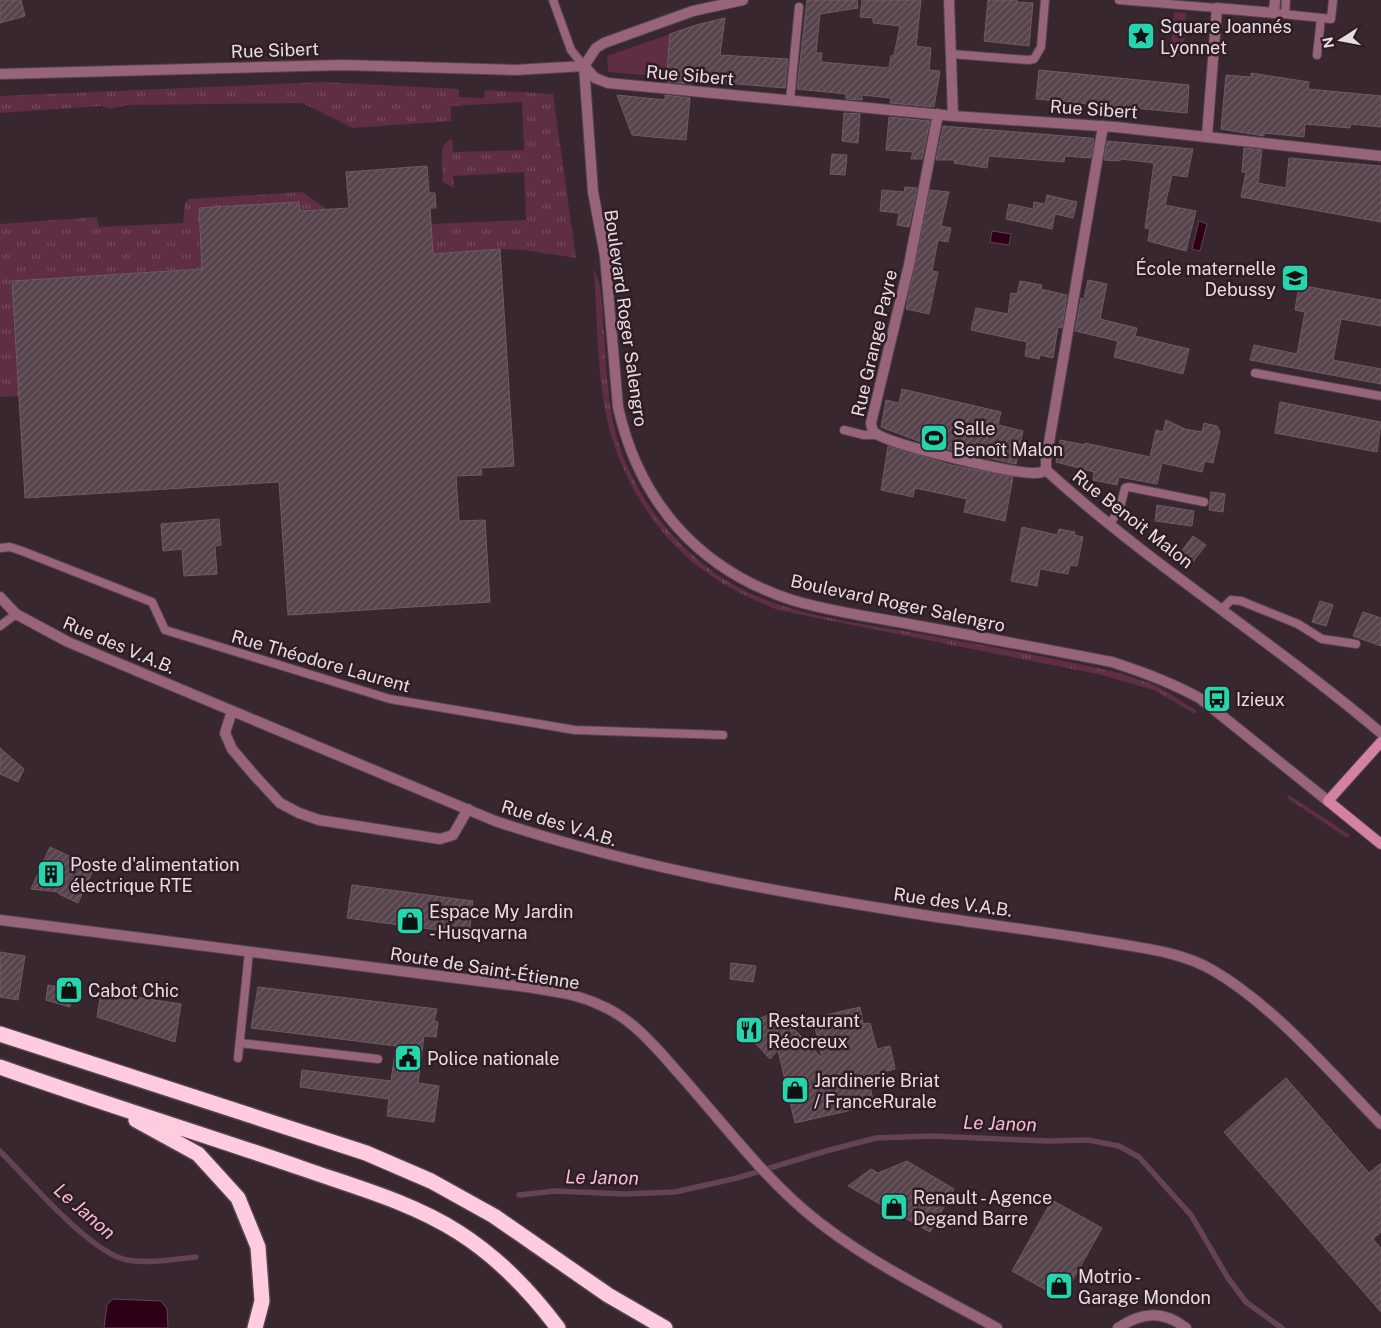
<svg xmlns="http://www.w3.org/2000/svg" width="1381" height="1328" viewBox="0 0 1381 1328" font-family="'Public Sans',sans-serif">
	<defs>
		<pattern id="grass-tufts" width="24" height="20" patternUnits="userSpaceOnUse" patternTransform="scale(1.25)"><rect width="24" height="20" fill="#5f2d44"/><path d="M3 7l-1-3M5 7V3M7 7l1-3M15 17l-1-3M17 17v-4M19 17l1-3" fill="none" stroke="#764b5f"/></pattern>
		<pattern id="building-hatch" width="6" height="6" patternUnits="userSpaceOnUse" patternTransform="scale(1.25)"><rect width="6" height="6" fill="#57434b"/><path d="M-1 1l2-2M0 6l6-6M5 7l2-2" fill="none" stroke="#6f5e65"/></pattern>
	</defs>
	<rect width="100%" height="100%" fill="#38272e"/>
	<path fill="url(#grass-tufts)" d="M 324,82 L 459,89 L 459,97 L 484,98 L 485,90 L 553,94 L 576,258 L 524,250 L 500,249 L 352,259 L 432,237 L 431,224 L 526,220 L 524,172 L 453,176 L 454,188 L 443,182 C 443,168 436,145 452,139 L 453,152 L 524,150 L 522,102 L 451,106 L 451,121 L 353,128 L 302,103 L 126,105 L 110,109 L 101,106 L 0,113 L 0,96 Z
		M 302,192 L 327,209 L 300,211 L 299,202 L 199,209 L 289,263 L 12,281 L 19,396 L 0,397 L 0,224 L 97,217 L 99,227 L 183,223 L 185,203 L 189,199 Z
		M 594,270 C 604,287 602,314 604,333 C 607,376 608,420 625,461 C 653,528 712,585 783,606 C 828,620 875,626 921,634 C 988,646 1054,658 1120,673 L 1157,686 L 1197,711 L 1195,714 L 1154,690 L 1102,675 L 778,610 C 754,600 731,590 710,575 C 656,539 617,474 605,410 C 597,364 597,316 594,270 Z
		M 1289,795 L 1350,835 L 1347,838 L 1287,798 Z"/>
	<path fill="#5f2d44" d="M 1174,12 L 1186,13 L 1183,56 L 1170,55 Z
		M 670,34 L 667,77 L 608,72 L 607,56 Z"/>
	<path fill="#2d0018" stroke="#654254" d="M 1199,221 L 1207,224 L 1200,251 L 1192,249 Z
		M 992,231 L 1011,234 L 1009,245 L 990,242 Z
		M 113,1299 L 161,1301 L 167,1309 L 168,1328 L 104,1328 L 107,1305 Z"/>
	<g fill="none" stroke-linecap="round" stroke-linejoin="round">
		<path stroke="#654254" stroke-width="5.5" d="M 0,1151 C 28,1179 90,1253 127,1260 C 150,1264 174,1259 196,1257
			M 519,1195 L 555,1191 L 624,1194 L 675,1192 L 737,1178 L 826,1151 L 876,1138 L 931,1136 L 1048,1141 L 1088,1140 L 1119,1146 L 1139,1157 L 1191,1215 L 1228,1278 L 1246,1302 L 1282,1328"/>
	</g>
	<path fill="url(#building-hatch)" stroke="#6f5a62" d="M 0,0 L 21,0 L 25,16 L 0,23 Z
		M 807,0 L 857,0 L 858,8 L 820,14 L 816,53 L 822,53 L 821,62 L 889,68 L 891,56 L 894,55 L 900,26 L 873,23 L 873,18 L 860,17 L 862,0 L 921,0 L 916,46 L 931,48 L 929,70 L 940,71 L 934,107 L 890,103 L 891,98 L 862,95 L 862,100 L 846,99 L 846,94 L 797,89 Z
		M 988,0 L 1017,0 L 1017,2 L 1033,3 L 1029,46 L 984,41 Z
		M 725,18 L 720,55 L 788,59 L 785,88 L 691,80 L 691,84 L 666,82 L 670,34 L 696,25 Z
		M 1039,70 L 1189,85 L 1187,113 L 1036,99 Z
		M 1251,73 L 1309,82 L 1308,89 L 1381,96 L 1381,127 L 1351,124 L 1350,128 L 1305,124 L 1304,137 L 1264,133 L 1264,136 L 1221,129 L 1226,75 L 1251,77 Z
		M 617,95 L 665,100 L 665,95 L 690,98 L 686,140 L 632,135 Z
		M 844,113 L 860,114 L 858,143 L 842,141 Z
		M 889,117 L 930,121 L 922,159 L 911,159 L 913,152 L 886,150 Z
		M 943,126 L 1090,138 L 1094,139 L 1091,158 L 1065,156 L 1064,162 L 989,156 L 987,168 L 954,163 L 955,160 L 936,160 Z
		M 1107,141 L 1193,149 L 1187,177 L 1172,175 L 1165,205 L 1196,211 L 1186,251 L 1148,241 L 1150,229 L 1145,228 L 1154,163 L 1121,159 L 1120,161 L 1104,160 Z
		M 1244,148 L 1262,150 L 1258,183 L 1286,188 L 1289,158 L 1381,166 L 1381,222 L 1241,197 L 1246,172 L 1242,172 Z
		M 832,154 L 847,155 L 845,175 L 830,174 Z
		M 427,166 L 429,193 L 435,193 L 436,208 L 430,208 L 433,254 L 500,249 L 514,466 L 481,468 L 482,475 L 456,476 L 459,521 L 485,520 L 490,602 L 288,615 L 279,482 L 25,498 L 12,281 L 202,269 L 199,208 L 299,202 L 300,211 L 349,208 L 346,172 Z
		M 905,187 L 917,188 L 909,227 L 897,225 L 899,213 L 880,211 L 882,190 L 904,192 Z
		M 930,190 L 949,192 L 941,226 L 951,228 L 948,242 L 938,240 L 932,271 L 938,272 L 929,314 L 906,309 Z
		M 1047,195 L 1077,202 L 1073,218 L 1055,214 L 1052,229 L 1006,219 L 1009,204 L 1033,209 L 1034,202 L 1045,204 Z
		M 1088,280 L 1107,284 L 1100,319 L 1137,328 L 1135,336 L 1189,349 L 1183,374 L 1114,357 L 1118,341 L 1075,331 L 1081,298 L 1084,299 Z
		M 1020,281 L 1042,285 L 1041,289 L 1067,295 L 1062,328 L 1058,327 L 1053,358 L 1040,355 L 1039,359 L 1025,356 L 1027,342 L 971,330 L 976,308 L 1008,314 L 1011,293 L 1017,294 Z
		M 1299,285 L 1381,300 L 1381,326 L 1341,319 L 1333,360 L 1381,369 L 1381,384 L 1250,360 L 1254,345 L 1297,354 L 1305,312 L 1295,310 Z
		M 902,389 L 1001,412 L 998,425 L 1023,431 L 1016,464 L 929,445 L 881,427 L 886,400 L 899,403 Z
		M 1280,402 L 1381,422 L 1377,452 L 1275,433 Z
		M 1166,420 L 1185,429 L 1202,432 L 1204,423 L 1217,426 L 1220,432 L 1213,463 L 1205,461 L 1202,472 L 1162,463 L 1157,484 L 1119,477 L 1117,485 L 1093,480 L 1094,472 L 1056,462 L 1060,440 L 1085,445 L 1085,443 L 1150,457 L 1156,430 L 1163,432 Z
		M 888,446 L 951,465 L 1013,477 L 1005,521 L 964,512 L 967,499 L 915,488 L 913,497 L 881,490 Z
		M 1211,492 L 1225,494 L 1223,512 L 1209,510 Z
		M 1157,505 L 1194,511 L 1192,526 L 1155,521 Z
		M 219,519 L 221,545 L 215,546 L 217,574 L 184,576 L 182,549 L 163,551 L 161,524 Z
		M 1022,527 L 1057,535 L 1059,529 L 1075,532 L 1074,535 L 1083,537 L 1077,566 L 1070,565 L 1068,574 L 1040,569 L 1037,586 L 1011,581 Z
		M 1193,536 L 1206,545 L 1192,563 L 1180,553 Z
		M 1320,601 L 1333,605 L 1326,626 L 1312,622 Z
		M 1363,612 L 1381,618 L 1381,646 L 1353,636 Z
		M 0,748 L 24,769 L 18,782 L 0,774 Z
		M 50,847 L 94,868 L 78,903 L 59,894 L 59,892 L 31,889 Z
		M 352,885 L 473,901 L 469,934 L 347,918 Z
		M 0,952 L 25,956 L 18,1000 L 0,997 Z
		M 731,963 L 756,966 L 753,982 L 730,979 Z
		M 48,985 L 72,989 L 70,1007 L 46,1000 Z
		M 258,987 L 437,1009 L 434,1021 L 438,1022 L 436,1037 L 424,1036 L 418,1083 L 439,1086 L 434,1122 L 387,1116 L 389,1099 L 300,1087 L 302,1070 L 391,1081 L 396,1046 L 251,1028 Z
		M 101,992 L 181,1004 L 175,1042 L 97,1017 Z
		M 860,1007 L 863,1024 L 870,1023 L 877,1049 L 890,1046 L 895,1069 L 868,1076 L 874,1105 L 795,1123 L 778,1050 L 770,1059 L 739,1026 L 749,1016 L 761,1018 L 777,1011 L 822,1058 L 813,1018 Z
		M 1286,1078 L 1369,1173 L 1381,1163 L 1381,1232 L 1373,1239 L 1381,1248 L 1381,1312 L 1224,1132 Z
		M 907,1161 L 954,1189 L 930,1232 L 848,1186 L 871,1169 L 878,1173 Z
		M 1052,1200 L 1102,1228 L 1062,1299 L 1012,1271 Z"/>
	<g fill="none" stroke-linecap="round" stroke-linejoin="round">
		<g stroke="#54444b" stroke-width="10">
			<path id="service" d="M 553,0 L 571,50 L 584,66
				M 1119,0 L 1217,8
				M 1274,13 L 1331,19 L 1333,0
				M 1285,14 L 1286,0
				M 951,54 L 1028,60 L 1034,59 L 1041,47 L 1045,0
				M 1317,55 L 1321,18
				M 790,100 L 799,7
				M 1255,373 L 1381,396
				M 844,430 L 864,435 L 877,435
				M 1110,523 L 1119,511 L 1125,488 L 1129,487 L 1204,502
				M 0,548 L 10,547 L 22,551 L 152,602 L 165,630 L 390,699 L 575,730 L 723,735
				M 1222,609 L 1231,600 L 1241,601 L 1298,624 L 1322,639 L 1356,644
				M 0,626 L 16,614
				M 240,1043 L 378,1059
				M 238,1058 L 249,952"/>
		</g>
		<g stroke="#54444b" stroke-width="12">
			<path id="minor" d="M 949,0 L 953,116
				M 584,66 L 595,78 L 608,83 L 953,116 L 1115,127 L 1381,156
				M 938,114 L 909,265 L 871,423 C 872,428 872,431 875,433 C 891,445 1014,474 1035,473 C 1040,473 1043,472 1046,470
				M 1103,126 L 1046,460 L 1046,470 C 1151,566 1273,641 1381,733
				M 1207,136 L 1217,8 L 1274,13 L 1275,0
				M 0,597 L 16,614 L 68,642 L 495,821 C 636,868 783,893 930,916 C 989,925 1048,932 1107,942 C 1142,948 1183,952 1214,971 C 1274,1006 1332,1074 1381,1124
				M 232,711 L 225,733 L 232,749 L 254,775 L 280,803 L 299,813 L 319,820 L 440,839 L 453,835 L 468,809"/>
		</g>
		<g stroke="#54444b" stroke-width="12">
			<path id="tertiary" d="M 584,66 L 593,192 L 605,256 L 618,407 C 639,502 699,570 792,600 C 831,612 874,617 914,625 C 980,637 1046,649 1112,662 C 1143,672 1173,683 1201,699 L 1328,801
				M 584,66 L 596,48 L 604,43 L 693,11 L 743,0
				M 0,74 L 343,65 L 515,70 L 584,66
				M 0,920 L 527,987 C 552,991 577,994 600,1005 C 634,1019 658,1050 682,1077 C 721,1121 759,1171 804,1210 C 861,1259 932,1292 997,1328
				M 1118,1328 C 1142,1312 1163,1310 1186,1328"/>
		</g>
		<g stroke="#54444b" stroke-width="12">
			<path id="secondary" d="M 1381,742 L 1328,801 L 1381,844"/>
		</g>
		<g stroke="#54444b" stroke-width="18">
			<path id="motorway" d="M 0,1034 L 366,1153 L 431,1181 L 494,1216 L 608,1295 L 665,1328
				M 0,1067 C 101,1103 203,1134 304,1169 C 355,1187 411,1202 458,1232 C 496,1256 531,1292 558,1328
				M 136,1120 L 198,1154 L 238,1198 L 258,1247 L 262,1301 L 255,1328"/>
		</g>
		<use href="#service" stroke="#976479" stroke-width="8"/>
		<use href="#minor" stroke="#976479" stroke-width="10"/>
		<use href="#tertiary" stroke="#976479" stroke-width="10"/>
		<use href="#secondary" stroke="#d382a5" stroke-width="10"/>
		<use href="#motorway" stroke="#ffcbdf" stroke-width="15"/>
	</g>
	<defs>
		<g id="sight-square" transform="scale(1.4375)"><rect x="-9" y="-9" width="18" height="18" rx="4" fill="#24d5ae" stroke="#2e1d24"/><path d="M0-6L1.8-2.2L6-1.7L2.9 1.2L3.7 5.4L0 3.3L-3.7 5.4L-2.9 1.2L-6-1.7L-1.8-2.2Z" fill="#111"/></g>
		<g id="school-square" transform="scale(1.4375)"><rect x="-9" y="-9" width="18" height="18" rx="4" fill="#24d5ae" stroke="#2e1d24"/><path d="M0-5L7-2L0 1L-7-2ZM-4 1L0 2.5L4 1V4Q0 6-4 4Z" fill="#111"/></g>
		<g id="stadium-square" transform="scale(1.4375)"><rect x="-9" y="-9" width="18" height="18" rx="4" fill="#24d5ae" stroke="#2e1d24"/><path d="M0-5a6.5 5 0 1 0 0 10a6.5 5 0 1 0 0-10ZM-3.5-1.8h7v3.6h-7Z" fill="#111"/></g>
		<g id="bus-square" transform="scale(1.4375)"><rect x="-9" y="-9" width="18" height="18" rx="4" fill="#24d5ae" stroke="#2e1d24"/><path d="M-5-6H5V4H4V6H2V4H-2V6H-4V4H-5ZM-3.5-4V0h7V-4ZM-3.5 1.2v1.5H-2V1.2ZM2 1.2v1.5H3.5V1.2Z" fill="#111"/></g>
		<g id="building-square" transform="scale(1.4375)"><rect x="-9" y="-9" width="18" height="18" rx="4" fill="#24d5ae" stroke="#2e1d24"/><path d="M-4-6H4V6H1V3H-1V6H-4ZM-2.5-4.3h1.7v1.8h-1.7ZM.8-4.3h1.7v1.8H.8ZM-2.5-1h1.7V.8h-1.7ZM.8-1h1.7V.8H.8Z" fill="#111"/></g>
		<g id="shop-square" transform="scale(1.4375)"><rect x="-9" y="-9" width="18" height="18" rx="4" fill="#24d5ae" stroke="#2e1d24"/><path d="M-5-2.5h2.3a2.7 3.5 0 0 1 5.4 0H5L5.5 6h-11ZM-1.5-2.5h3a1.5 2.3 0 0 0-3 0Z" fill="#111"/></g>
		<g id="restaurant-square" transform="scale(1.4375)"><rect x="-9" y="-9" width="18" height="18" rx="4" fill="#24d5ae" stroke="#2e1d24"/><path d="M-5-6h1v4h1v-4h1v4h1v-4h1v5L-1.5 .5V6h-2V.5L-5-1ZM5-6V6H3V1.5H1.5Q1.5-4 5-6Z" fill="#111"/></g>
		<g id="civic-square" transform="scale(1.4375)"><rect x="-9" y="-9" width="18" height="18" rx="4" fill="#24d5ae" stroke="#2e1d24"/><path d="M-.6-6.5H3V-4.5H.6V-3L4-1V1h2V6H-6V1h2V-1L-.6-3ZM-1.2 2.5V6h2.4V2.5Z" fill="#111"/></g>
	</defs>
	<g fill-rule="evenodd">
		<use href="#sight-square" x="1141" y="36"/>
		<use href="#school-square" x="1295" y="278"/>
		<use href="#stadium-square" x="934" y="438"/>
		<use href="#bus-square" x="1217" y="699"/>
		<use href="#building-square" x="51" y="874"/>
		<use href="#shop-square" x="410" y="921"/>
		<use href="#shop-square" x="69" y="990"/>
		<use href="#restaurant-square" x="749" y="1030"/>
		<use href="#civic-square" x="408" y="1058"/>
		<use href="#shop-square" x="795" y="1090"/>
		<use href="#shop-square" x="894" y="1207"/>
		<use href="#shop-square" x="1059" y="1286"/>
	</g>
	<g text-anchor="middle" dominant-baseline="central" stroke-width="5" stroke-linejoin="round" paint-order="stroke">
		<g font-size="18" fill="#e8dce1" stroke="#2e1d24" text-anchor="start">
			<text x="1160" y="26">Square Joannés<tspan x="1160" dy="21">Lyonnet</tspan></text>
			<text x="1276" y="268" text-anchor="end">École maternelle<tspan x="1276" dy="21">Debussy</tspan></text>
			<text x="953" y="428">Salle<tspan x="953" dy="21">Benoît Malon</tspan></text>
			<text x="1236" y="699">Izieux</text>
			<text x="70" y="864">Poste d'alimentation<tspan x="70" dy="21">électrique RTE</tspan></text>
			<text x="429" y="911">Espace My Jardin<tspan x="429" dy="21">- Husqvarna</tspan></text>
			<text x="88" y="990">Cabot Chic</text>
			<text x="768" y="1020">Restaurant<tspan x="768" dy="21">Réocreux</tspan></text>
			<text x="427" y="1058">Police nationale</text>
			<text x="814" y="1080">Jardinerie Briat<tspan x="814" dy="21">/ FranceRurale</tspan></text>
			<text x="913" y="1197">Renault - Agence<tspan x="913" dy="21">Degand Barre</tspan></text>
			<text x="1078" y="1276">Motrio -<tspan x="1078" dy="21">Garage Mondon</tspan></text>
		</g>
		<g font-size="18" fill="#e8dce1" stroke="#2e1d24">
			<text transform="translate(275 50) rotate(-2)">Rue Sibert</text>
			<text transform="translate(690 75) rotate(5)">Rue Sibert</text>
			<text transform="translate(1094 109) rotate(4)">Rue Sibert</text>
			<text transform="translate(626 318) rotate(82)">Boulevard Roger Salengro</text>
			<text transform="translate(874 343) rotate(-77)">Rue Grange Payre</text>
			<text transform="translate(1133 519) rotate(38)">Rue Benoit Malon</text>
			<text transform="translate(898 603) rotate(12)">Boulevard Roger Salengro</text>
			<text transform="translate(119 645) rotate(23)">Rue des V.A.B.</text>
			<text transform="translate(321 661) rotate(16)">Rue Théodore Laurent</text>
			<text transform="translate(559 823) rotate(17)">Rue des V.A.B.</text>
			<text transform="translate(953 902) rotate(8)">Rue des V.A.B.</text>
			<text transform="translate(485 968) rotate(9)">Route de Saint-Étienne</text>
		</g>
		<g font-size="19" font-style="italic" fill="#f8bad3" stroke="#2e1d24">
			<text transform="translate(1000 1123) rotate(2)">Le Janon</text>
			<text transform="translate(602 1177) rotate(1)">Le Janon</text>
			<text transform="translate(85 1211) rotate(41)">Le Janon</text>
		</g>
	</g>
	<g transform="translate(1341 40) rotate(259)" stroke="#2e1d24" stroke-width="4" paint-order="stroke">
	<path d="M0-4L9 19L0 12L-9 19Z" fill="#e8dce1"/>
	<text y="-8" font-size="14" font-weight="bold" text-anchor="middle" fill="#e8dce1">N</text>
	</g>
</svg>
